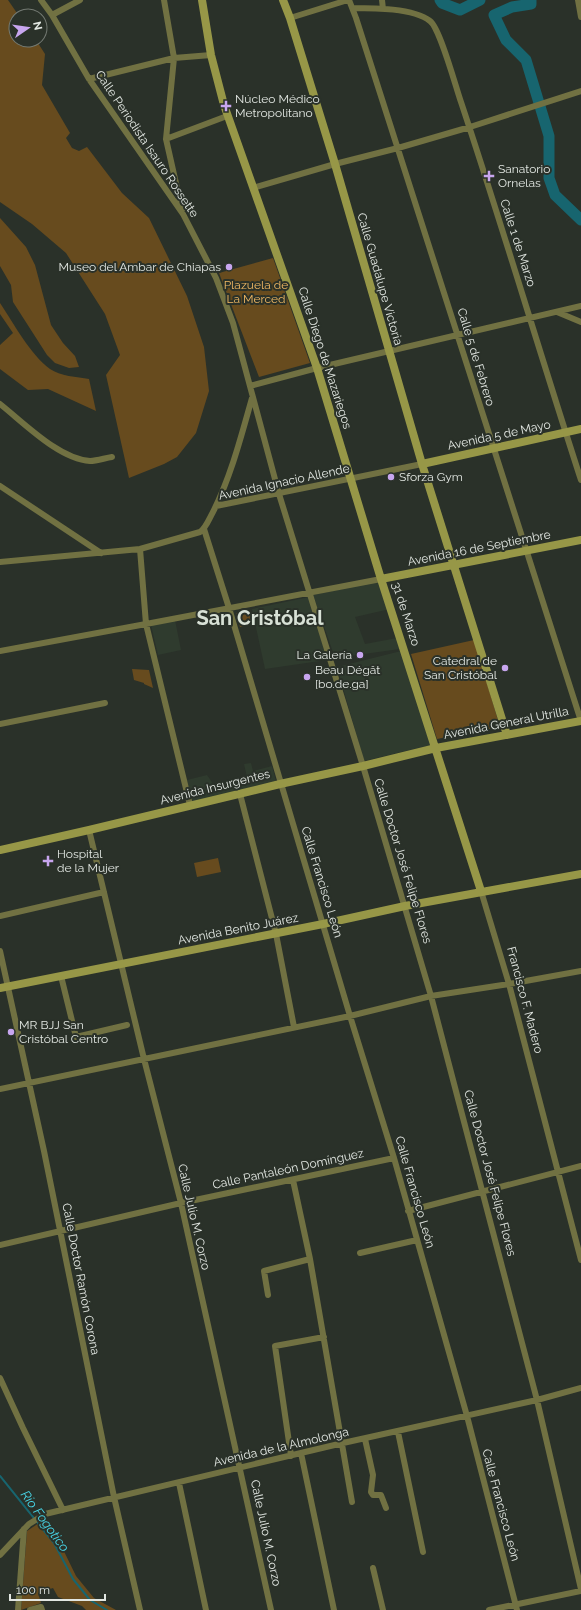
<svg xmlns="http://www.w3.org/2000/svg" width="581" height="1610" viewBox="0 0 581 1610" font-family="Raleway,sans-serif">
	<rect width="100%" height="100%" fill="#2a3129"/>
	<path fill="#2f3b2e" d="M 380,581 L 390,609 L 355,617 L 365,644 L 397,638 L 400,649 L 335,658 L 313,595 Z
		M 309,597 L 327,660 L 265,669 L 252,609 Z
		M 175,620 L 181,650 L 158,655 L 151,625 Z
		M 405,650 L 431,745 L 364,761 L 337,667 Z
		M 251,763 L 253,771 L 272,766 L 276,781 L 192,802 L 187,780 L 207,775 L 214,785 L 247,777 L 244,764 Z"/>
	<path fill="#674b1e" d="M 0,0 L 8,0 L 19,16 L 16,16 L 16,40 L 36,40 L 45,54 L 42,85 L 70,133 L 66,138 L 72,148 L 79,151 L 87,147 L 122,193 L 149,218 L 187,296 L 204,347 L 209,391 L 196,433 L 177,457 L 164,464 L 129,478 L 106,375 L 120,355 L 105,314 L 66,253 L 32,224 L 0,202 Z
		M 0,218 L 26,247 L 35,265 L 51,325 L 63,343 L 75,356 L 79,367 L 69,368 L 55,363 L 47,355 L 13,302 L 11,285 L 0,266 Z
		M 273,258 L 310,363 L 259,377 L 219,273 Z
		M 0,303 C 14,324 30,354 50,369 C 60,376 77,377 89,379 L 96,411 L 48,389 L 28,390 L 0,369 L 0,345 L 13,333 L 0,314 Z
		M 250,610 L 254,624 L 240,627 L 236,613 Z
		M 474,640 L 500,727 L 437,739 L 411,654 Z
		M 132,669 L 149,670 L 153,688 L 144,684 L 144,683 L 134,680 Z
		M 218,858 L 221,872 L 197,877 L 194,863 Z
		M 45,1519 L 57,1537 L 76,1576 L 94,1598 L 116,1610 L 86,1610 L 82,1606 L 58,1597 L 53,1588 L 38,1593 L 41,1603 L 21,1610 L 27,1531 Z"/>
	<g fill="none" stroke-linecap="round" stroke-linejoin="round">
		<path stroke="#17656f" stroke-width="2" d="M 0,1476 L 54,1543 L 73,1579 L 90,1600 L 107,1610"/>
		<path stroke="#17656f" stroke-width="11" d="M 440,0 L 442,3 L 460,10 L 480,0
			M 531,0 L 531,4 L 512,7 L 494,15 L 506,40 L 526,60 L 549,136 L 549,178 L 555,195 L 581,220"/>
		<path stroke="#717142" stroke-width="6" d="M 41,0 L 52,15 L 89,79 L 183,214 L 216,278 L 233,323 L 279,494 L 363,766 L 431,996 L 537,1400 L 581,1589
			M 164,0 L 174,58 L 166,139 L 182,210
			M 349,0 L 356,18 L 581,721
			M 382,0 L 383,9
			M 578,0 L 581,17
			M 353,8 C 374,8 413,8 430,21 C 440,28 456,88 461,102 C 503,228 540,354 581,480
			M 52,15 L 80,0
			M 290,18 L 348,0
			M 89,79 L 174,58 L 211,55
			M 166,139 L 227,116
			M 253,188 L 335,164 L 398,148 L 470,127 L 581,91
			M 557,312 L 581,322
			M 250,386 L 317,368 L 581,306
			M 0,404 C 24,423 59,459 90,461 C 97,461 105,458 112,457
			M 0,486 L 101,553
			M 216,506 L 422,464
			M 204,529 L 229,608 L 350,1016 L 394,1158 L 467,1416 L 517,1610
			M 140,549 L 146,624 L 190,805
			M 0,562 L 140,549 L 200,532 C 206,528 209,519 213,512 C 231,476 241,437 252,398
			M 0,651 L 146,624 L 381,579
			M 0,724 L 105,703
			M 240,794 L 276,934 L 294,1027
			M 89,830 L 144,1059 L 181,1203 L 271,1610
			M 481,891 L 509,984 L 581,1260
			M 0,916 L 104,892
			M 0,951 L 44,1151 L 114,1497 L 140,1610
			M 61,976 L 76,1037 L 127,1025
			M 0,1089 L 350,1016 L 431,996 L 509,984 L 581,971
			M 293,1180 L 310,1259 L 352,1502
			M 408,1211 L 581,1166
			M 0,1245 L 181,1203 L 394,1158
			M 360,1253 L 417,1240
			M 268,1295 L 264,1271 L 310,1259
			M 0,1378 L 23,1428 L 63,1510
			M 398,1432 L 423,1552
			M 365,1439 L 373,1475 L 371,1492 L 373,1495 L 381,1495 L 386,1508
			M 301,1453 L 334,1610
			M 291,1456 L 275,1346 L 324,1337
			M 179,1483 L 206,1610
			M 0,1555 L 29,1524 L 45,1514 L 343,1443 L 537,1400 L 581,1388
			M 373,1568 L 383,1610
			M 18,1610 L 24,1529
			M 30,1610 L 41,1607 L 42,1610
			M 489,1610 L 581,1591"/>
		<path stroke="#979747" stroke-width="8" d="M 202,0 L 211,55 L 224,105 L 317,368 L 381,579 L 481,891
			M 283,0 L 290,18 L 335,164 L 422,464 L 507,735
			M 422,464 L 581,429
			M 381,579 L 581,540
			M 0,850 L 89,830 L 280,784 L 363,766 L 436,748 L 581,721
			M 0,988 L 323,924 L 405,906 L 581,874"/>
	</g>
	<g fill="#c8a6ef" stroke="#2a3129" stroke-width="1.5">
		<path d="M224 100h4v4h4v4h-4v4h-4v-4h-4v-4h4z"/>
		<path d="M487 170h4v4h4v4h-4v4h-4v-4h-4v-4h4z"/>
		<circle cx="229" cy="267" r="4"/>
		<circle cx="391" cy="477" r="4"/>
		<circle cx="360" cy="655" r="4"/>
		<circle cx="505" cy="668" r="4"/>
		<circle cx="307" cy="677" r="4"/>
		<path d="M46 855h4v4h4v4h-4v4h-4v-4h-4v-4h4z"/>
		<circle cx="11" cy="1032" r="4"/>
	</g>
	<g text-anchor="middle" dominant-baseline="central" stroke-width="4" stroke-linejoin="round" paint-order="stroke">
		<g font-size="12" fill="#e2e7e2" stroke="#2a3129" text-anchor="start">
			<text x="235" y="99">Núcleo Médico<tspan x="235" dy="14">Metropolitano</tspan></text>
			<text x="498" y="169">Sanatorio<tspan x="498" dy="14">Ornelas</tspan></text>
			<text x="221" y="267" text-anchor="end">Museo del Ambar de Chiapas</text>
			<text x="399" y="477">Sforza Gym</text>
			<text x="352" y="655" text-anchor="end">La Galería</text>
			<text x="497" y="661" text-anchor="end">Catedral de<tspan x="497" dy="14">San Cristóbal</tspan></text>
			<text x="315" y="670">Beau Dégât<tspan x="315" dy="14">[bo.de.ga]</tspan></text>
			<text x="57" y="854">Hospital<tspan x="57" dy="14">de la Mujer</tspan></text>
			<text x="19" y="1025">MR BJJ San<tspan x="19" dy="14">Cristóbal Centro</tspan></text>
		</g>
		<g font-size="12" fill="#e2e7e2" stroke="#2a3129">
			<text transform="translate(147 144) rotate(56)">Calle Periodista Isauro Rossette</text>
			<text transform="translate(518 243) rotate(72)">Calle 1 de Marzo</text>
			<text transform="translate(380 279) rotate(74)">Calle Guadalupe Victoria</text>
			<text transform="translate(476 357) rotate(73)">Calle 5 de Febrero</text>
			<text transform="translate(325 358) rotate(72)">Calle Diego de Mazariegos</text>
			<text transform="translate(499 435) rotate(-12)">Avenida 5 de Mayo</text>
			<text transform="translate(284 482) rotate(-12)">Avenida Ignacio Allende</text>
			<text transform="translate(479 548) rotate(-11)">Avenida 16 de Septiembre</text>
			<text transform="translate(406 614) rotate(72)">31 de Marzo</text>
			<text transform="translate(506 723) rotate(-11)">Avenida General Utrilla</text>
			<text transform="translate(215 787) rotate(-14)">Avenida Insurgentes</text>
			<text transform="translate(403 861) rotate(73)">Calle Doctor José Felipe Flores</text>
			<text transform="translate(322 882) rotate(73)">Calle Francisco León</text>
			<text transform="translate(238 929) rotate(-11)">Avenida Benito Juárez</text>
			<text transform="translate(525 1000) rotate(75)">Francisco F. Madero</text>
			<text transform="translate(288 1169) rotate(-12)">Calle Pantaleón Domínguez</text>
			<text transform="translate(490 1173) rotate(75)">Calle Doctor José Felipe Flores</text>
			<text transform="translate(415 1192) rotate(74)">Calle Francisco León</text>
			<text transform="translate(194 1217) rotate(77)">Calle Julio M. Corzo</text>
			<text transform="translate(81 1279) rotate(79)">Calle Doctor Ramón Corona</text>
			<text transform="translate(281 1447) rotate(-13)">Avenida de la Almolonga</text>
			<text transform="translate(501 1505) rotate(75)">Calle Francisco León</text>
			<text transform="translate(266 1533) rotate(78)">Calle Julio M. Corzo</text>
		</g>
		<g font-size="12" fill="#f1b964" stroke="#2a3129">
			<text x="256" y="285">Plazuela de<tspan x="256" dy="14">La Merced</tspan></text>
		</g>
		<g font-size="13" font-style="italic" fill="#48d7e9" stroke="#2a3129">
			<text transform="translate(45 1521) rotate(54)">Río Fogotico</text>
		</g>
		<g font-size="20" font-weight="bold" fill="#d8e1d6" stroke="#2a3129">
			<text x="260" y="618">San Cristóbal</text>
		</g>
	</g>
	<g transform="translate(28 28) rotate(77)"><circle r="19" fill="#2a3129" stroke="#747a73"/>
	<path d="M0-3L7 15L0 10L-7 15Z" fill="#c8a6ef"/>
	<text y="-6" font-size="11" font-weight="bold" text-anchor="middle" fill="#e2e7e2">N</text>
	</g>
	<path d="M10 1594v6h95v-6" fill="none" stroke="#e2e7e2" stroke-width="2"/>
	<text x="16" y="1594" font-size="12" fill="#e2e7e2" stroke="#2a3129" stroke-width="3" paint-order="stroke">100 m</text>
</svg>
